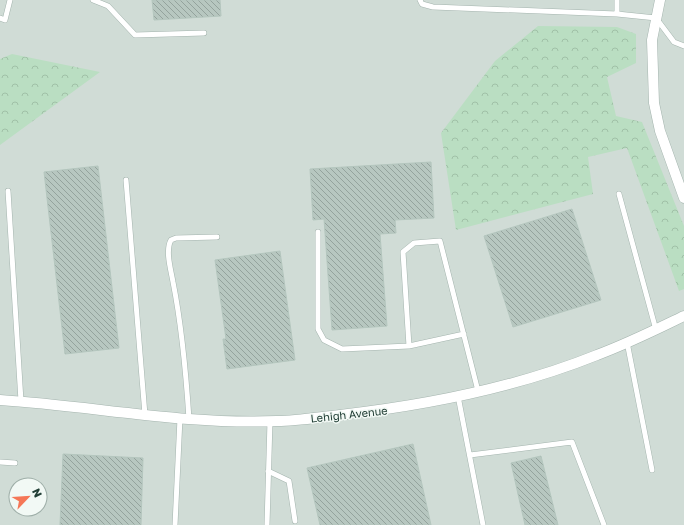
<svg xmlns="http://www.w3.org/2000/svg" width="684" height="525" viewBox="0 0 684 525" font-family="'Golos Text',sans-serif">
	<defs>
		<pattern id="forest-crowns" width="20" height="18" patternUnits="userSpaceOnUse"><rect width="20" height="18" fill="#badec2"/><path d="M2 6a3 3 0 1 1 6 0M12 15a3 3 0 1 1 6 0" fill="none" stroke="#a0c0a7"/></pattern>
		<pattern id="building-back-hatch" width="6" height="6" patternUnits="userSpaceOnUse"><rect width="6" height="6" fill="#b7c7c0"/><path d="M-1 5l2 2M0 0l6 6M5-1l2 2" fill="none" stroke="#94a39d"/></pattern>
	</defs>
	<rect width="100%" height="100%" fill="#e2ece7"/>
	<path fill="#d0dcd6" fill-rule="evenodd" d="M 0,0 L 684,0 L 684,525 L 0,525 ZM 16,485 L 40,485 L 40,509 L 16,509 Z"/>
	<path fill="url(#forest-crowns)" d="M 538,26 L 617,27 L 636,34 L 636,63 L 607,77 L 616,116 L 642,122 L 684,226 L 684,289 L 679,291 L 627,148 L 588,157 L 593,194 L 456,230 L 441,133 L 495,61 Z
		M 12,54 L 100,72 L 0,145 L 0,59 Z"/>
	<path fill="url(#building-back-hatch)" stroke="#b4c6be" d="M 152,0 L 220,0 L 221,16 L 154,20 Z
		M 431,162 L 434,218 L 395,220 L 396,233 L 380,234 L 387,326 L 332,330 L 324,219 L 313,220 L 310,169 Z
		M 98,166 L 119,348 L 65,354 L 44,172 Z
		M 572,209 L 601,300 L 513,327 L 484,236 Z
		M 280,251 L 295,360 L 227,369 L 223,339 L 226,339 L 215,260 Z
		M 413,444 L 431,525 L 320,525 L 307,468 Z
		M 63,454 L 143,458 L 141,525 L 60,525 Z
		M 541,456 L 558,525 L 525,525 L 511,463 Z"/>
	<g fill="none" stroke-linecap="round" stroke-linejoin="round">
		<g stroke="#a4b4ae" stroke-width="6">
			<path id="lane" d="M 93,0 L 108,6 L 135,35 L 204,33
				M 420,0 L 422,4 L 433,7 L 617,14
				M 617,0 L 617,14 L 656,18 L 674,42 L 684,46
				M 0,18 L 5,20 L 10,0
				M 126,180 L 145,415
				M 8,191 L 21,401
				M 619,194 L 656,330
				M 318,232 L 318,329 L 324,340 L 342,349 L 409,346
				M 464,334 L 409,346 L 403,252 L 414,243 L 440,241 L 478,391
				M 627,342 L 652,470
				M 458,396 L 483,525
				M 189,419 C 186,373 182,327 173,282 C 171,270 165,251 171,240 L 176,238 L 217,237
				M 470,455 L 572,442 L 604,525
				M 0,462 L 15,463
				M 268,471 L 289,481 L 295,521
				M 175,525 L 180,418
				M 267,525 L 270,421"/>
		</g>
		<g stroke="#a4b4ae" stroke-width="11">
			<path id="street" d="M 660,0 L 652,40 L 654,103 L 660,131 L 684,198
				M 0,400 C 93,406 184,425 277,421 C 298,421 320,417 340,415 C 428,405 515,388 597,355 C 627,344 655,330 684,316"/>
		</g>
		<use href="#lane" stroke="#fff" stroke-width="5"/>
		<use href="#street" stroke="#fff" stroke-width="10"/>
	</g>
	<g text-anchor="middle" dominant-baseline="central" stroke-width="3" stroke-linejoin="round" paint-order="stroke">
		<g font-size="11" fill="#213e35" stroke="#f2f9f5">
			<text transform="translate(349 414) rotate(-6)">Lehigh Avenue</text>
		</g>
	</g>
	<g transform="translate(28 497) rotate(65)"><circle r="19" fill="#f2f9f5" stroke="#9eaea8"/>
	<path d="M0-3L7 15L0 10L-7 15Z" fill="#f57757"/>
	<text y="-6" font-size="11" font-weight="bold" text-anchor="middle" fill="#213e35">N</text>
	</g>
</svg>
